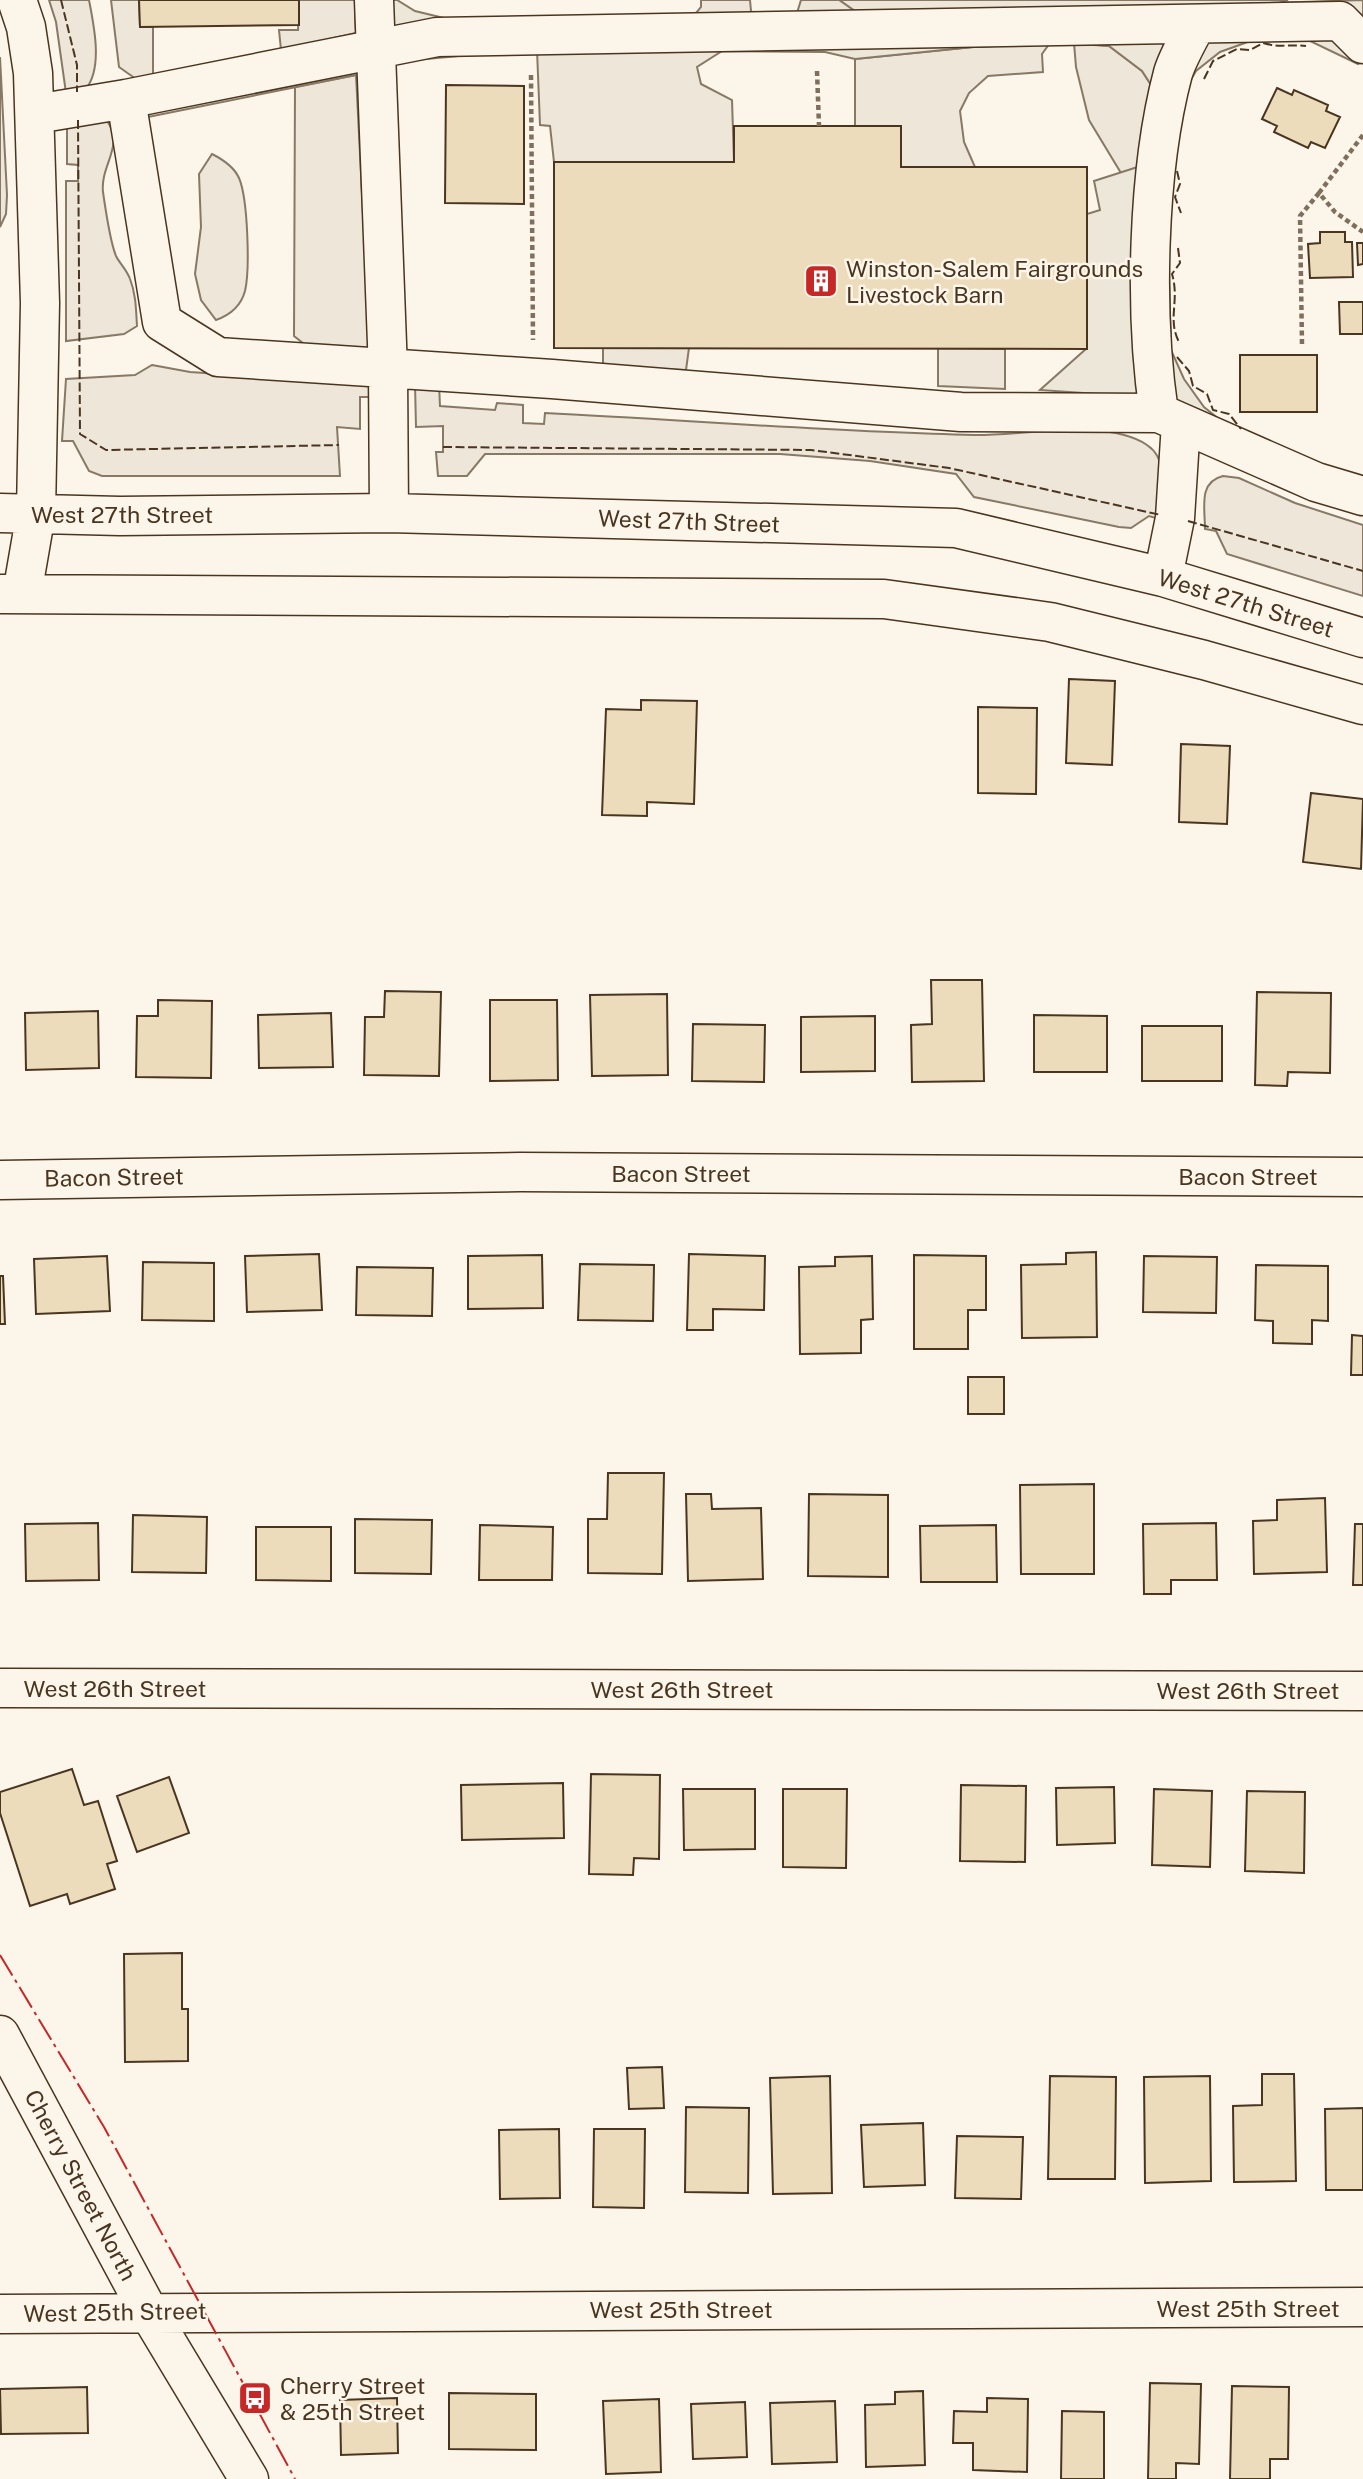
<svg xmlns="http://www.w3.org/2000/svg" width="1363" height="2479" viewBox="0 0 1363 2479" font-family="'Public Sans',sans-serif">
	<rect width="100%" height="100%" fill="#fbf6e9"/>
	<path fill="#ede6d9" stroke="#887966" stroke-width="2" d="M 49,0 L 89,0 C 94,26 103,67 86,89 L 66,93 L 56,22 Z
		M 111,0 L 139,0 L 140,27 L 153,27 L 153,76 L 136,79 L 119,67 Z
		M 299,0 L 355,0 L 356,33 L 281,50 L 279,30 L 298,30 Z
		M 701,0 L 750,0 L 751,11 L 758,18 L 692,18 L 701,7 Z
		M 839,0 L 1288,0 L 1279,3 L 862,16 Z
		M 1050,43 L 1042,54 L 1043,72 L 988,76 L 969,93 L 960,111 L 964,142 L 975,167 L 901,167 L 901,126 L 855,126 L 855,59 L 973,47 Z
		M 1074,43 L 1109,46 L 1142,71 L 1153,88 L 1144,165 L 1121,173 L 1089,120 L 1076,67 Z
		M 537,50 L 722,51 L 697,67 L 701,84 L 732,100 L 734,162 L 554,162 L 550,126 L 540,125 Z
		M 0,57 L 7,195 L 6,214 L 0,227 Z
		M 356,75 L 370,353 L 308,347 L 294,336 L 295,87 Z
		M 107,121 C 125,146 100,165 103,192 C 105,206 111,244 116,256 C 120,264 127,270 130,279 C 136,294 136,310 137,326 L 124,334 L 66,341 L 66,181 L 78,181 L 78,165 L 67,164 L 67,128 Z
		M 212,154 C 222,159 234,167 239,178 C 248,199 250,270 245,291 C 241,306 230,315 216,320 L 201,300 L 195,274 L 201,227 L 199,174 Z
		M 603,348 L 689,348 L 686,370 L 603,367 Z
		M 938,348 L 1005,349 L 1005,389 L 938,386 Z
		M 152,365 L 190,372 L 370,384 L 371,397 L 360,397 L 360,429 L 337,427 L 340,476 L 102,476 L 89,471 L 73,441 L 62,441 L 66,379 L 135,375 Z
		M 415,384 L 439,384 L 440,406 L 495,410 L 497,403 L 523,405 L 523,423 L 544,424 L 545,413 C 688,420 831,432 974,435 C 1022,436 1107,418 1147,445 C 1171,461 1161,494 1159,519 L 1149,516 L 1131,528 L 1119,527 L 974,497 L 956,474 L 870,461 L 780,454 L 485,454 L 467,476 L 438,476 L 436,452 L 443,452 L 443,426 L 416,427 Z
		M 1223,476 L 1239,478 L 1295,503 L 1363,525 L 1363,596 L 1227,554 L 1216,531 L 1205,529 C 1205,508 1198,482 1223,476 Z"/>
	<path fill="#ede7d9" stroke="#887966" stroke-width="2" d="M 355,0 L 397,0 L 415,11 L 448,19 L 797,13 L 801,0 L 839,0 L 862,16 L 1363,0 L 1363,60 L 1358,64 L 1306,39 L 1256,39 L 1220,52 L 1196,71 L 1185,90 L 1176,139 L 1168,236 L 1171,350 L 1184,379 L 1204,407 L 1229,427 L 1156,398 L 1040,390 L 1087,348 L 1087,214 L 1100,210 L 1094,181 L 1144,165 L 1153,88 L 1142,71 L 1109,46 L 1064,43 L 973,47 L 855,59 L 825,52 L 523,50 L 405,61 L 356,75 L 148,117 L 107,121 L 356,33 Z"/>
	<path fill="#ecdcbc" stroke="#4a3520" stroke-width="2" d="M 139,0 L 299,0 L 299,25 L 140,27 Z
		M 446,85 L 524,86 L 524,204 L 445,203 Z
		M 1277,88 L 1292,95 L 1294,90 L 1328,105 L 1326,111 L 1340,117 L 1325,148 L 1311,142 L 1308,148 L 1274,132 L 1277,126 L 1262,119 Z
		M 734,126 L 901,126 L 901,167 L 1087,167 L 1087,349 L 554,348 L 554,162 L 734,162 Z
		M 1320,232 L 1345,232 L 1345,242 L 1352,242 L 1353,277 L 1310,278 L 1308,244 L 1320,243 Z
		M 1357,243 L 1363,243 L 1363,264 L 1358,265 Z
		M 1339,302 L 1363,302 L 1363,334 L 1340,334 Z
		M 1240,355 L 1317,355 L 1317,412 L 1240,412 Z
		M 1069,679 L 1115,681 L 1112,765 L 1066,763 Z
		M 641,700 L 697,701 L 694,804 L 647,802 L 647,816 L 602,815 L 606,709 L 641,710 Z
		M 978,707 L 1037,708 L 1036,794 L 978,793 Z
		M 1181,744 L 1230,746 L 1227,824 L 1179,822 Z
		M 1311,793 L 1363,799 L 1361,869 L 1303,862 Z
		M 931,980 L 982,980 L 984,1081 L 912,1082 L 911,1025 L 932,1024 Z
		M 385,991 L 441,992 L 439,1076 L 364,1075 L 365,1017 L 384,1017 Z
		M 1257,992 L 1331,993 L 1330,1073 L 1288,1072 L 1287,1086 L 1255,1085 Z
		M 667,994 L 668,1075 L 592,1076 L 590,995 Z
		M 158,1000 L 212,1001 L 211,1078 L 136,1077 L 137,1016 L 158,1016 Z
		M 490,1000 L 557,1000 L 558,1080 L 490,1081 Z
		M 98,1011 L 99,1068 L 26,1070 L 25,1013 Z
		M 331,1013 L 333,1067 L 259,1068 L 258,1015 Z
		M 1034,1015 L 1107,1016 L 1107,1072 L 1034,1072 Z
		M 875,1016 L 875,1071 L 801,1072 L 801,1017 Z
		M 693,1024 L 765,1025 L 764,1082 L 692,1081 Z
		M 1142,1026 L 1222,1026 L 1222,1081 L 1142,1081 Z
		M 1096,1252 L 1097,1337 L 1022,1338 L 1021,1265 L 1066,1264 L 1066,1253 Z
		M 319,1254 L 322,1310 L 247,1312 L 245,1256 Z
		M 689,1254 L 765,1256 L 764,1310 L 713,1309 L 713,1330 L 687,1330 Z
		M 542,1255 L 543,1308 L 468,1309 L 468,1256 Z
		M 914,1255 L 986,1256 L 986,1310 L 968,1310 L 968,1349 L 914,1349 Z
		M 107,1256 L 110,1311 L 36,1314 L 34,1259 Z
		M 872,1256 L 873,1319 L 861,1320 L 861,1353 L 800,1354 L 799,1267 L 835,1266 L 835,1257 Z
		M 1144,1256 L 1217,1257 L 1216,1313 L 1143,1312 Z
		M 143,1262 L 214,1263 L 214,1321 L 142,1320 Z
		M 580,1264 L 654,1265 L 653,1321 L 578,1320 Z
		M 1256,1265 L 1328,1266 L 1328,1321 L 1312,1320 L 1312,1344 L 1273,1343 L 1273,1321 L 1255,1320 Z
		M 357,1267 L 433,1268 L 432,1316 L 356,1315 Z
		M 0,1276 L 3,1276 L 5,1324 L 0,1324 Z
		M 1352,1335 L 1363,1336 L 1363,1375 L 1351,1375 Z
		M 968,1377 L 1004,1377 L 1004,1414 L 968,1414 Z
		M 608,1473 L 664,1473 L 662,1574 L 588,1573 L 588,1519 L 607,1519 Z
		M 1094,1484 L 1094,1574 L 1021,1574 L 1020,1485 Z
		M 686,1494 L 711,1494 L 712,1509 L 761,1508 L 763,1579 L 688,1581 Z
		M 809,1494 L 888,1495 L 888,1577 L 808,1576 Z
		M 1325,1498 L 1327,1572 L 1254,1574 L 1253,1521 L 1277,1520 L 1277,1500 Z
		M 133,1515 L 207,1517 L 206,1573 L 132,1572 Z
		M 355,1519 L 432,1520 L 431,1574 L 355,1573 Z
		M 98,1523 L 99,1580 L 26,1581 L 25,1524 Z
		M 1216,1523 L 1217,1580 L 1171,1580 L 1171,1594 L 1144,1594 L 1143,1524 Z
		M 1355,1524 L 1363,1524 L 1363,1585 L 1353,1585 Z
		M 480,1525 L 553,1527 L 552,1580 L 479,1580 Z
		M 996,1525 L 997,1582 L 921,1582 L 920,1526 Z
		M 256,1527 L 331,1527 L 331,1581 L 256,1580 Z
		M 72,1769 L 84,1805 L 98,1801 L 117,1861 L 107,1864 L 115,1889 L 70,1904 L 67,1894 L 30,1906 L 0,1813 L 0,1792 Z
		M 591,1774 L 660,1775 L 659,1859 L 634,1858 L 633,1875 L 589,1874 Z
		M 169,1777 L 189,1833 L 137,1852 L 117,1796 Z
		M 563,1783 L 564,1838 L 462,1840 L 461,1785 Z
		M 961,1785 L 1026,1786 L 1025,1862 L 960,1861 Z
		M 1114,1787 L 1115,1843 L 1057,1845 L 1056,1788 Z
		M 683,1789 L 755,1789 L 755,1849 L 684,1850 Z
		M 783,1789 L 847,1789 L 846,1868 L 783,1867 Z
		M 1154,1789 L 1212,1791 L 1210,1867 L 1152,1865 Z
		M 1247,1791 L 1305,1792 L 1304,1873 L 1245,1871 Z
		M 182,1953 L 182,2009 L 188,2009 L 188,2061 L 125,2062 L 124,1954 Z
		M 662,2067 L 664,2108 L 629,2109 L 627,2068 Z
		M 1262,2074 L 1294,2074 L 1296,2181 L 1234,2182 L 1233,2106 L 1262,2105 Z
		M 830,2076 L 832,2193 L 773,2194 L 770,2078 Z
		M 1050,2076 L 1116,2077 L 1115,2179 L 1048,2179 Z
		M 1210,2076 L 1211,2181 L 1145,2183 L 1144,2077 Z
		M 686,2107 L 749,2108 L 748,2193 L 685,2192 Z
		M 1363,2108 L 1363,2190 L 1326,2190 L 1325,2109 Z
		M 923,2123 L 925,2185 L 864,2187 L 861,2125 Z
		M 559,2129 L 560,2198 L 500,2199 L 499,2130 Z
		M 594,2129 L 645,2129 L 644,2208 L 593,2207 Z
		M 957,2136 L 1023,2137 L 1021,2199 L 955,2198 Z
		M 1150,2383 L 1201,2384 L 1199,2464 L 1176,2463 L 1176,2479 L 1148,2479 Z
		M 1232,2386 L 1289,2387 L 1288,2459 L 1270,2459 L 1270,2479 L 1230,2479 Z
		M 87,2387 L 88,2433 L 1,2434 L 0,2389 Z
		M 923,2391 L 925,2465 L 866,2467 L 865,2405 L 895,2404 L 895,2392 Z
		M 449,2393 L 536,2394 L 536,2450 L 449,2449 Z
		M 397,2398 L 398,2453 L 341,2455 L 340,2400 Z
		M 987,2398 L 1028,2399 L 1027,2472 L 973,2470 L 973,2443 L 953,2443 L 954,2411 L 987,2412 Z
		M 659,2399 L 661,2472 L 606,2474 L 603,2401 Z
		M 835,2401 L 837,2462 L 772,2464 L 770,2403 Z
		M 745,2402 L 747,2457 L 693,2459 L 691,2404 Z
		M 1062,2411 L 1104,2412 L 1104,2479 L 1061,2479 Z"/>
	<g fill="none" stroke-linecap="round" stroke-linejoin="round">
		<g stroke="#4a3520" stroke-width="41">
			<path id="minor" d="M 17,0 L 26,27 L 33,73 L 40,303 L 36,513 L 22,594
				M 374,0 L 388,370 L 389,513
				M 126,99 L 162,322 L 218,357 L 552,379 L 961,412 L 1159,413 L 1316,482 L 1363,496
				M 36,114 L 126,99 L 437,37 L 1340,21 L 1363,44
				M 1159,413 C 1144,313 1147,171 1173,73 C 1178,57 1188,40 1196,25
				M 0,513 L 120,516 L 389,513 L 956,528 L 1163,577 L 1363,638
				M 1163,577 L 1175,518 L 1181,423
				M 0,594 L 884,599 L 1050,622 L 1204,660 L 1363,705
				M 0,1180 L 520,1172 L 1363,1177
				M 0,1688 L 1363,1691
				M 0,2035 L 148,2311 L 249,2479
				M 0,2314 L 1363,2307"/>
		</g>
		<path stroke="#7f6f5c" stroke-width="4.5" stroke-dasharray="5 3.5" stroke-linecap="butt" d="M 817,71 L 819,126
			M 531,75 L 533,340
			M 1363,135 L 1319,193 L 1335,212 L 1363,232
			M 1302,344 L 1300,216 L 1319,193"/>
		<use href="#minor" stroke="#fbf6e9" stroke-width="38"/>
		<path stroke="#4a3520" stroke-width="2" stroke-dasharray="9 3.5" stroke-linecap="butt" d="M 61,0 L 77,65 L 77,92
			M 1204,79 L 1213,61 L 1237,49 L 1250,50 L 1263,43 C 1279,48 1290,44 1306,46
			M 78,120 L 80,434 L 106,450 L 339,445
			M 1177,171 L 1180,184 L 1175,197 L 1181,213
			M 1178,248 L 1180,263 L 1172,274 C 1180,301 1167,319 1179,342
			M 1177,357 L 1189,371 L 1193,386 L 1207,394 L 1213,410 L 1229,414 L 1241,429
			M 443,447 L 811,450 L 949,468 L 1161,515
			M 1188,521 L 1363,571"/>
		<path stroke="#c62828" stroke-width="2" stroke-dasharray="24 5 3.5 5" stroke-linecap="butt" d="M 0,1955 L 104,2127 L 295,2479"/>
	</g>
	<defs>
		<g id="building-square" transform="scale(1.75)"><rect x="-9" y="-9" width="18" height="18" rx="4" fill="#c62828" stroke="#fbf6e9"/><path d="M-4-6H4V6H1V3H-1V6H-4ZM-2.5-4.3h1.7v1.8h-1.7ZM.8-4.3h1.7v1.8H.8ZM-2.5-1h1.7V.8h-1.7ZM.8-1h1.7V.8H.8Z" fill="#fff"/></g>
		<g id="bus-square" transform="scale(1.75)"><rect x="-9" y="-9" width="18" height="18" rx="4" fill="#c62828" stroke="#fbf6e9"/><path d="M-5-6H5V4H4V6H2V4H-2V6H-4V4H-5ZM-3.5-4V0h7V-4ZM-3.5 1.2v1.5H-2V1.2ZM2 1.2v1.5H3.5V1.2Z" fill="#fff"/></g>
	</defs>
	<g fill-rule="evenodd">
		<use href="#building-square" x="821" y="281"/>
		<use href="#bus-square" x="255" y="2398"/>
	</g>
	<g text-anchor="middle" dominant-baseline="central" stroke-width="5" stroke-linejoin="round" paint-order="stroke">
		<g font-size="23" fill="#4a3520" stroke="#fbf6e9" text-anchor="start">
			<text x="846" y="268">Winston-Salem Fairgrounds<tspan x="846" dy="26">Livestock Barn</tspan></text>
			<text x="280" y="2385">Cherry Street<tspan x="280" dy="26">&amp; 25th Street</tspan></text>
		</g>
		<g font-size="23" fill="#4a3520" stroke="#fbf6e9">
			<text x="122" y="514">West 27th Street</text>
			<text transform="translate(689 521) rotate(2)">West 27th Street</text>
			<text transform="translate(1246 603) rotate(17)">West 27th Street</text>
			<text x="681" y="1173">Bacon Street</text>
			<text x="1248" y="1176">Bacon Street</text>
			<text transform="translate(114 1177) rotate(-1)">Bacon Street</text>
			<text x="115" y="1688">West 26th Street</text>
			<text x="682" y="1689">West 26th Street</text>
			<text x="1248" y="1690">West 26th Street</text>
			<text transform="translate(81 2185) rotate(62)">Cherry Street North</text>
			<text x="1248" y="2308">West 25th Street</text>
			<text x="681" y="2309">West 25th Street</text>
			<text transform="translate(115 2312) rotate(-1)">West 25th Street</text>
		</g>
	</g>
</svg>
